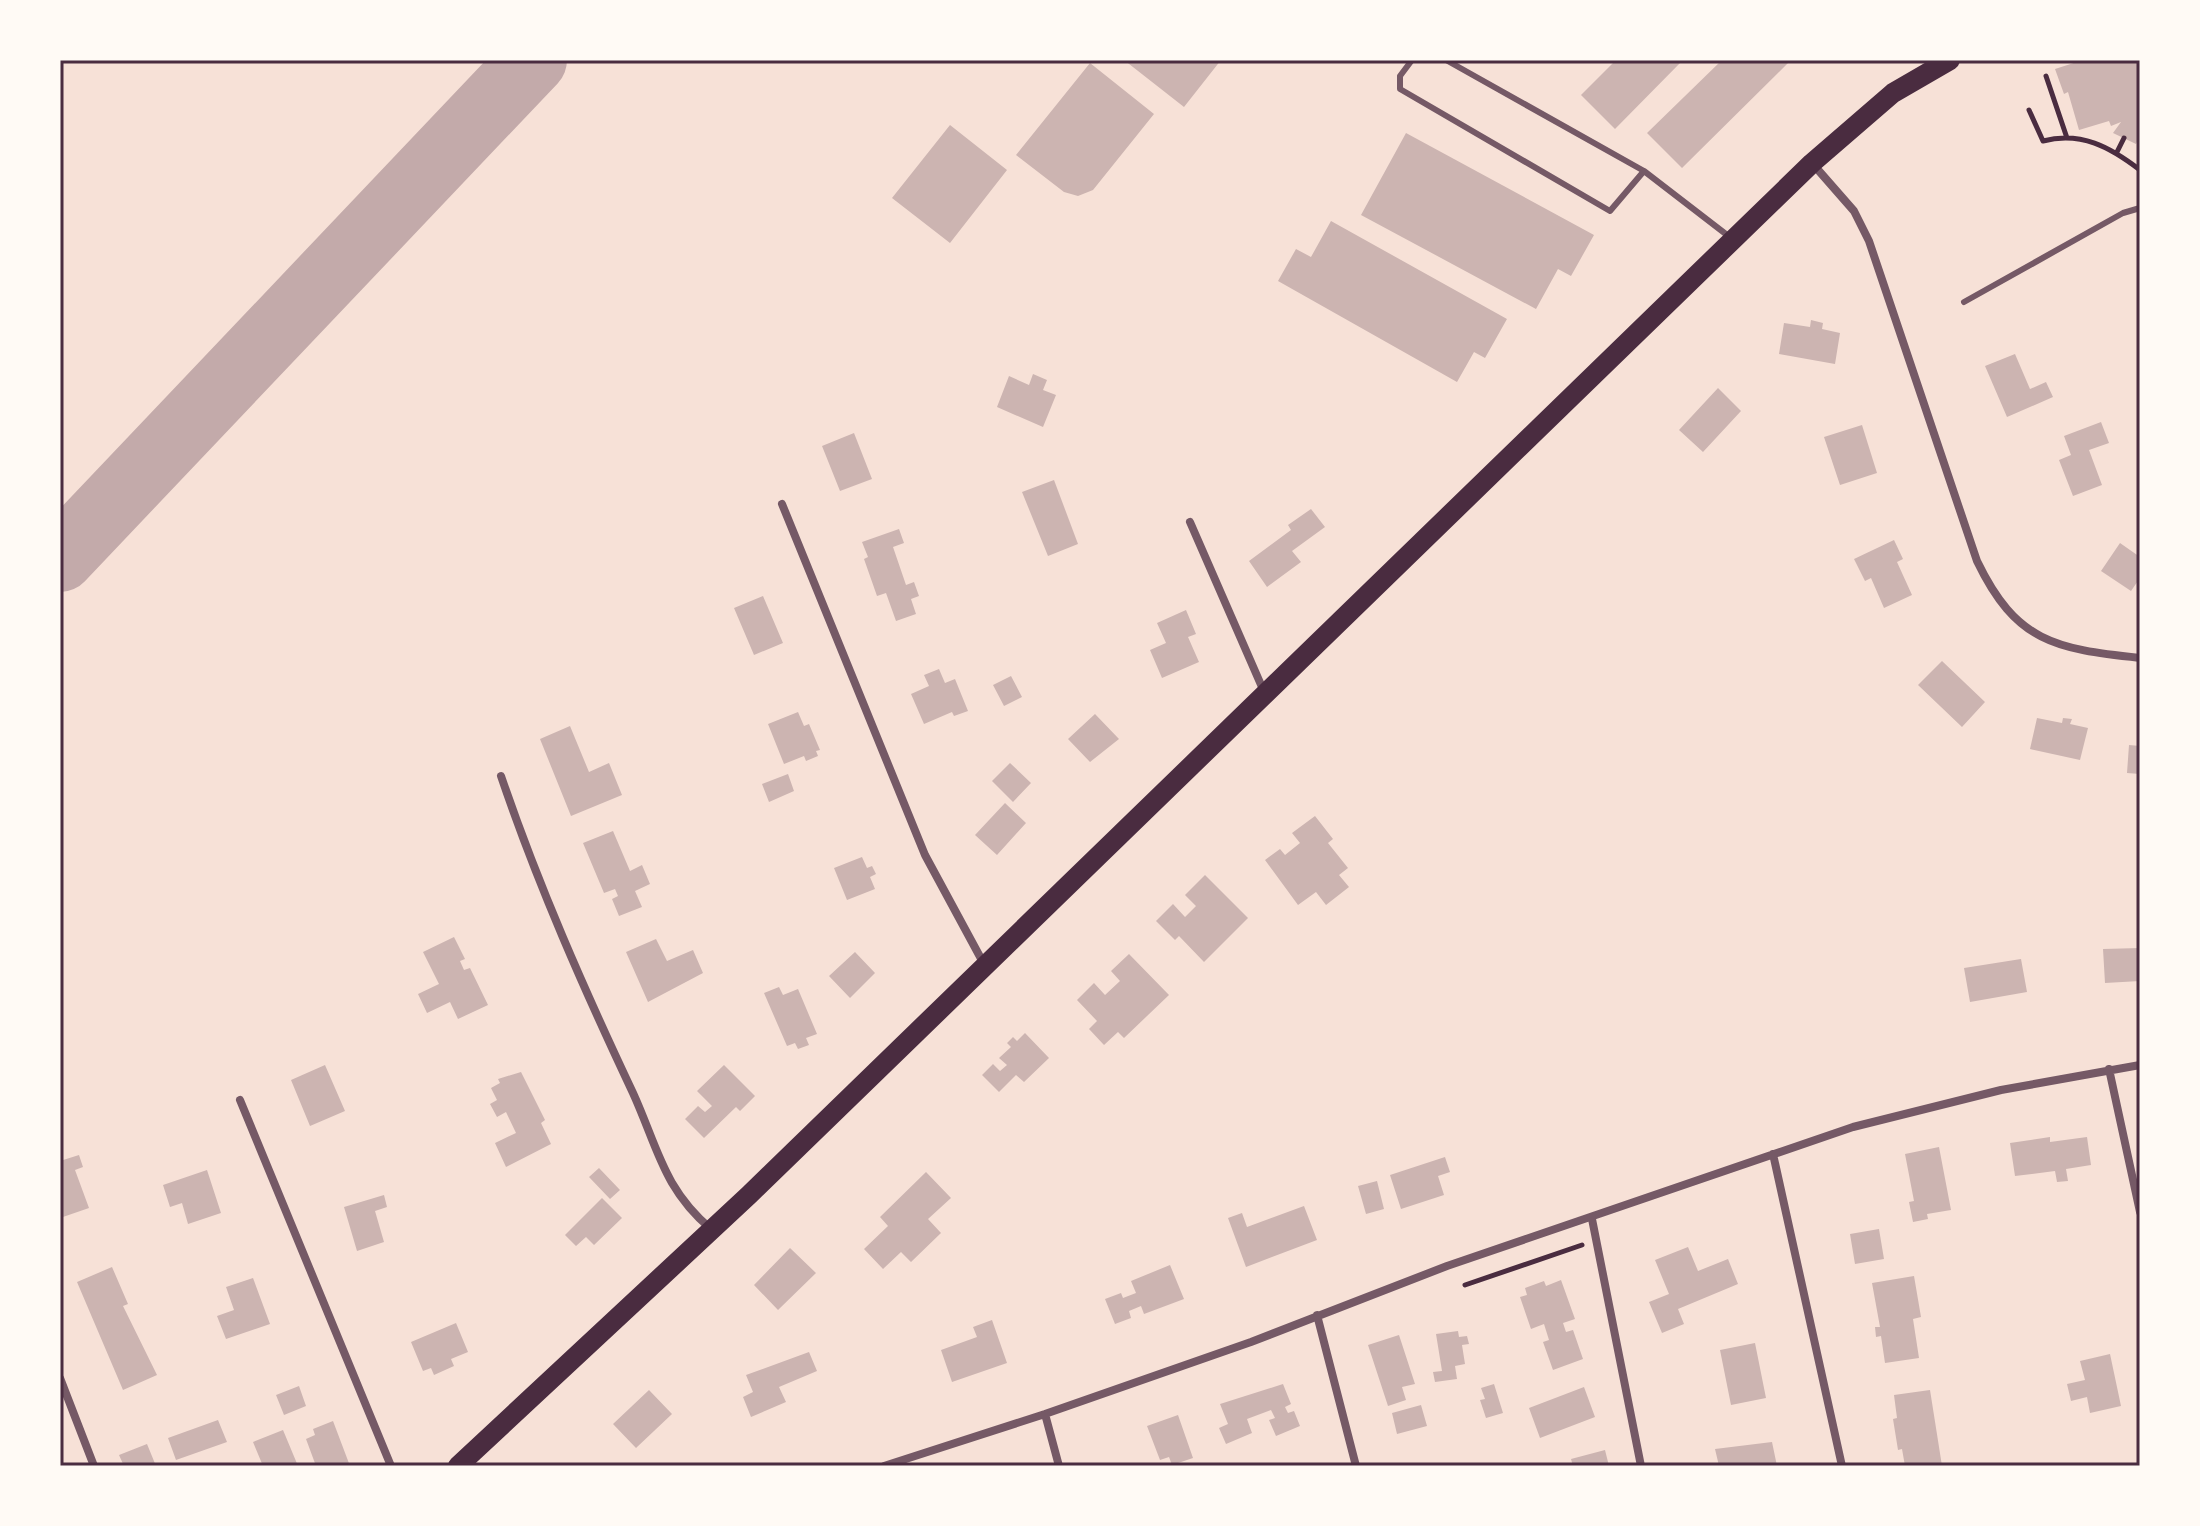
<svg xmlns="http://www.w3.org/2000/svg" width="2200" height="1526" viewBox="0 0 2200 1526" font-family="'Exo 2',sans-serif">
	<rect width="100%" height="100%" fill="#f7e1d7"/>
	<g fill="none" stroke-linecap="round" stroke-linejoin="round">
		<path stroke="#c3aaaa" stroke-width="68" d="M 60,558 L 533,60"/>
	</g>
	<path fill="#ccb4b1" d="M 1124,60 L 1221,60 L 1184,107 Z
		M 1616,60 L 1683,60 L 1615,129 L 1581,95 Z
		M 1722,60 L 1791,60 L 1682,168 L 1647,133 Z
		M 2083,60 L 2140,60 L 2140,136 L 2136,144 L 2113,133 L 2121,122 L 2111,126 L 2109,121 L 2079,130 L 2068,92 L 2064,94 L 2055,69 Z
		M 1090,63 L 1154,114 L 1093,190 L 1078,196 L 1064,192 L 1016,155 Z
		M 950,125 L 1007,170 L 950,243 L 892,198 Z
		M 1406,133 L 1594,235 L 1571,276 L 1558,269 L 1536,309 L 1361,215 Z
		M 1331,221 L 1507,319 L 1485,358 L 1474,352 L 1457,382 L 1278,281 L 1296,249 L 1311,257 Z
		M 1811,320 L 1823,323 L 1822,329 L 1840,333 L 1835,364 L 1779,354 L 1784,323 L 1810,327 Z
		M 2015,354 L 2030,389 L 2046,382 L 2053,397 L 2007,417 L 1985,366 Z
		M 1033,374 L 1047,380 L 1043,390 L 1056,395 L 1043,427 L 997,407 L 1009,376 L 1029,385 Z
		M 1718,388 L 1741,411 L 1703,452 L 1679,430 Z
		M 2101,422 L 2109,443 L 2089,450 L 2102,485 L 2073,496 L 2059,460 L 2071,455 L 2064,436 Z
		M 1862,425 L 1877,473 L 1840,485 L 1824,437 Z
		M 854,433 L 872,479 L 840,491 L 822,446 Z
		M 1054,480 L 1078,544 L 1048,556 L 1022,492 Z
		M 1311,509 L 1325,527 L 1292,551 L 1301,562 L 1267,587 L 1249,561 L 1291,530 L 1288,525 Z
		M 899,529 L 904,543 L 893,547 L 906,585 L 914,582 L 919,596 L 911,599 L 916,614 L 896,621 L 886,593 L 877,596 L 864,559 L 868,557 L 862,542 Z
		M 1894,540 L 1903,559 L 1897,562 L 1912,595 L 1884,608 L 1871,578 L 1865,581 L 1854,559 Z
		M 2120,543 L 2140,557 L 2140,578 L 2131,591 L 2101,571 Z
		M 763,596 L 783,643 L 754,655 L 734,608 Z
		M 1186,610 L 1196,634 L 1188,637 L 1199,662 L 1162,678 L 1150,650 L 1166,643 L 1157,623 Z
		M 1942,661 L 1985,702 L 1962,727 L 1918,685 Z
		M 939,669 L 945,683 L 955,679 L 968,711 L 954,716 L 952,712 L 924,724 L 911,694 L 929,686 L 924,675 Z
		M 1011,676 L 1022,697 L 1004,706 L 993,685 Z
		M 798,712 L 804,726 L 809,724 L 820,750 L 816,751 L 818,756 L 806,761 L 804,756 L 784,764 L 768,724 Z
		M 1095,714 L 1119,739 L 1090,762 L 1068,739 Z
		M 2037,718 L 2062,723 L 2063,718 L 2072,719 L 2070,724 L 2088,728 L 2080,760 L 2030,749 Z
		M 570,726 L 589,772 L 609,763 L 622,795 L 571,816 L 540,739 Z
		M 2129,745 L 2140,746 L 2140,774 L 2127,773 Z
		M 1010,763 L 1031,783 L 1013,802 L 992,781 Z
		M 788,774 L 794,791 L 769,802 L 762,784 Z
		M 1005,803 L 1026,823 L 997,855 L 975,835 Z
		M 1315,816 L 1333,839 L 1328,843 L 1348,868 L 1339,875 L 1349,887 L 1326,905 L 1316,892 L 1298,905 L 1265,860 L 1280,849 L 1285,855 L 1300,843 L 1292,833 Z
		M 613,831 L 630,871 L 642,865 L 650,884 L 635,891 L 642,907 L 619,916 L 612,899 L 618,896 L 615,889 L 604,893 L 583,843 Z
		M 862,857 L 867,868 L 872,866 L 876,874 L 870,877 L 875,889 L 847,900 L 834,868 Z
		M 1205,875 L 1248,918 L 1204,962 L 1179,936 L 1175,940 L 1156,921 L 1173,904 L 1185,917 L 1196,906 L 1185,895 Z
		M 454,937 L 465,959 L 460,961 L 464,970 L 470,968 L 488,1005 L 458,1019 L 450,1002 L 427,1013 L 418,994 L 439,984 L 423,952 Z
		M 656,939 L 667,961 L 693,950 L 703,973 L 648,1002 L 626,952 Z
		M 2140,948 L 2140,981 L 2105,983 L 2103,949 Z
		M 855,952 L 875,973 L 850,998 L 829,976 Z
		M 1129,954 L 1169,995 L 1124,1038 L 1118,1032 L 1104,1045 L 1089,1029 L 1097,1021 L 1077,1000 L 1094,983 L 1105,995 L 1120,981 L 1111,971 Z
		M 2021,959 L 2027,992 L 1970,1002 L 1964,968 Z
		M 779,987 L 783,995 L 798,989 L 817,1034 L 806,1038 L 809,1045 L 798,1049 L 795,1043 L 787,1046 L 764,993 Z
		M 1025,1033 L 1049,1058 L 1024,1082 L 1016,1075 L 999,1092 L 982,1075 L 993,1064 L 1000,1071 L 1007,1065 L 999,1058 L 1011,1047 L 1007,1043 L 1013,1037 L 1017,1041 Z
		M 325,1065 L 345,1111 L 310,1126 L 291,1080 Z
		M 724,1065 L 755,1096 L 740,1111 L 736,1107 L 704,1138 L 685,1119 L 698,1106 L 705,1112 L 712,1106 L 697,1091 Z
		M 521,1072 L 545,1120 L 541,1123 L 551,1144 L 506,1167 L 495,1143 L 516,1133 L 506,1112 L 497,1117 L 490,1104 L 497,1100 L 491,1088 L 500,1083 L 498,1079 Z
		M 2050,1137 L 2050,1142 L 2087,1137 L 2091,1165 L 2066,1169 L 2068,1181 L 2057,1182 L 2055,1171 L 2015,1176 L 2010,1143 Z
		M 1939,1147 L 1951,1210 L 1927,1214 L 1928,1219 L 1913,1222 L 1909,1202 L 1914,1201 L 1905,1154 Z
		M 79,1155 L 83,1167 L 75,1170 L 89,1208 L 60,1218 L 60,1161 Z
		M 1445,1157 L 1450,1172 L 1438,1176 L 1444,1195 L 1401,1209 L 1390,1175 Z
		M 599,1168 L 620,1190 L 610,1199 L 589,1177 Z
		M 207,1170 L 221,1213 L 188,1224 L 182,1203 L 170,1207 L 163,1185 Z
		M 926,1172 L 951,1198 L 928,1219 L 941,1233 L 911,1262 L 901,1252 L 883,1269 L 864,1249 L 888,1226 L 880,1217 Z
		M 1377,1181 L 1384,1209 L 1366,1214 L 1358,1186 Z
		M 384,1195 L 387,1207 L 375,1211 L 384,1242 L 357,1251 L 344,1207 Z
		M 602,1198 L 622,1218 L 594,1245 L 586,1237 L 576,1246 L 565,1235 Z
		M 1304,1206 L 1317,1240 L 1246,1267 L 1228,1218 L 1242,1213 L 1247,1227 Z
		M 1879,1229 L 1884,1259 L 1855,1264 L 1850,1234 Z
		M 1688,1247 L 1698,1271 L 1728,1259 L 1738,1284 L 1678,1309 L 1684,1324 L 1662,1333 L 1649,1302 L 1669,1294 L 1655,1260 Z
		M 790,1248 L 816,1273 L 778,1310 L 754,1285 Z
		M 1170,1265 L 1184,1299 L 1144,1314 L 1141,1306 L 1129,1311 L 1131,1318 L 1115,1324 L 1105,1299 L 1121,1293 L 1123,1298 L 1136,1293 L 1131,1281 Z
		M 112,1267 L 128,1304 L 123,1306 L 157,1375 L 123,1390 L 77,1282 Z
		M 1914,1276 L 1921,1317 L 1913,1319 L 1919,1358 L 1885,1363 L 1881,1336 L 1876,1337 L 1875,1327 L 1880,1327 L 1872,1283 Z
		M 253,1278 L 270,1324 L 226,1339 L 217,1316 L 234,1310 L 226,1287 Z
		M 1561,1280 L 1575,1319 L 1563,1323 L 1566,1332 L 1573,1330 L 1583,1359 L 1553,1370 L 1543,1342 L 1549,1340 L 1544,1324 L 1531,1329 L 1520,1297 L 1527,1295 L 1525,1288 L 1544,1281 L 1546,1286 Z
		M 992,1320 L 1007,1363 L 952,1382 L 941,1350 L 977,1337 L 973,1327 Z
		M 456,1323 L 468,1352 L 451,1359 L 454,1366 L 434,1375 L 431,1368 L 423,1371 L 411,1342 Z
		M 1458,1331 L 1459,1337 L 1467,1336 L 1469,1344 L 1462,1345 L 1465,1364 L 1455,1366 L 1457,1379 L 1435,1382 L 1433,1372 L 1442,1371 L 1436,1334 Z
		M 1399,1335 L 1415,1384 L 1402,1387 L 1406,1400 L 1388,1406 L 1368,1345 Z
		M 1755,1343 L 1766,1398 L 1731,1405 L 1720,1350 Z
		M 809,1352 L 817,1371 L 779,1387 L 786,1402 L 751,1417 L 743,1397 L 753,1392 L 746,1375 Z
		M 2110,1354 L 2121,1406 L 2090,1413 L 2087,1397 L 2071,1401 L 2067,1384 L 2085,1380 L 2080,1361 Z
		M 1283,1384 L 1291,1404 L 1285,1407 L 1288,1413 L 1294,1411 L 1300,1426 L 1276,1436 L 1269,1420 L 1275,1418 L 1271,1410 L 1247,1419 L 1252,1433 L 1226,1444 L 1219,1428 L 1228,1424 L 1220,1404 Z
		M 1494,1384 L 1503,1413 L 1486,1418 L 1480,1400 L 1485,1399 L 1481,1388 Z
		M 299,1386 L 306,1406 L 284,1415 L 276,1395 Z
		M 1584,1387 L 1595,1417 L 1540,1438 L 1529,1408 Z
		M 649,1390 L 672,1414 L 636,1448 L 613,1424 Z
		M 1930,1390 L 1942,1466 L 1905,1466 L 1902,1449 L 1898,1450 L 1893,1419 L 1897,1418 L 1894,1395 Z
		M 1421,1405 L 1427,1426 L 1397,1434 L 1392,1413 Z
		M 1178,1415 L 1193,1458 L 1172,1465 L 1169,1457 L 1160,1460 L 1147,1426 Z
		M 218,1420 L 227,1442 L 176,1460 L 168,1438 Z
		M 333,1421 L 350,1466 L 316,1466 L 306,1439 L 315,1435 L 313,1429 Z
		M 283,1430 L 298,1466 L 263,1466 L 253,1442 Z
		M 1772,1442 L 1777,1466 L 1719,1466 L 1715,1449 Z
		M 147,1444 L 156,1466 L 124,1466 L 119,1455 Z
		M 1605,1450 L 1609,1466 L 1573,1466 L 1571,1459 Z"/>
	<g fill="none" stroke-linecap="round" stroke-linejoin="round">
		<path stroke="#4a2c40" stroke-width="5" d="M 2046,76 L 2067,138
			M 2029,110 L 2043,141 C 2081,131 2110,147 2140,170
			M 2117,152 L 2124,138
			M 1465,1285 L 1582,1245"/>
		<path stroke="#755966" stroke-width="6" d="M 1412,60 L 1400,76 L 1400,89 L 1610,211 L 1644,171
			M 1446,60 L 1644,171 L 1731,238
			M 1964,302 L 2123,213 L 2140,208"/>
		<path stroke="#755966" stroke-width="8" d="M 1812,163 L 1854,211 L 1869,241 L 1977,561 C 2016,642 2055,649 2140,658
			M 782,504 L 925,855 L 985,966
			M 1190,522 L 1265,694
			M 501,776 C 538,885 584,989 633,1093 C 658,1148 663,1188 711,1229
			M 2109,1069 L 2140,1212
			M 240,1100 L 391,1466
			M 1773,1154 L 1842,1466
			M 1592,1219 L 1641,1466
			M 1317,1315 L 1356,1466
			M 60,1378 L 94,1466
			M 1045,1414 L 1059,1466
			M 884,1466 L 1045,1414 L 1251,1342 L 1447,1266 L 1853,1127 L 2001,1090 L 2140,1065"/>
		<path stroke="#4a2c40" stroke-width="20" d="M 458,1466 L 749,1195 L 1812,163 L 1893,93 L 1950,60"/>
	</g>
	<rect width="2200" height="1526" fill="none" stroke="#fffaf5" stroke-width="124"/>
	<rect x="62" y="62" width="2076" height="1402" fill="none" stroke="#4a2c40" stroke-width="3"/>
</svg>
